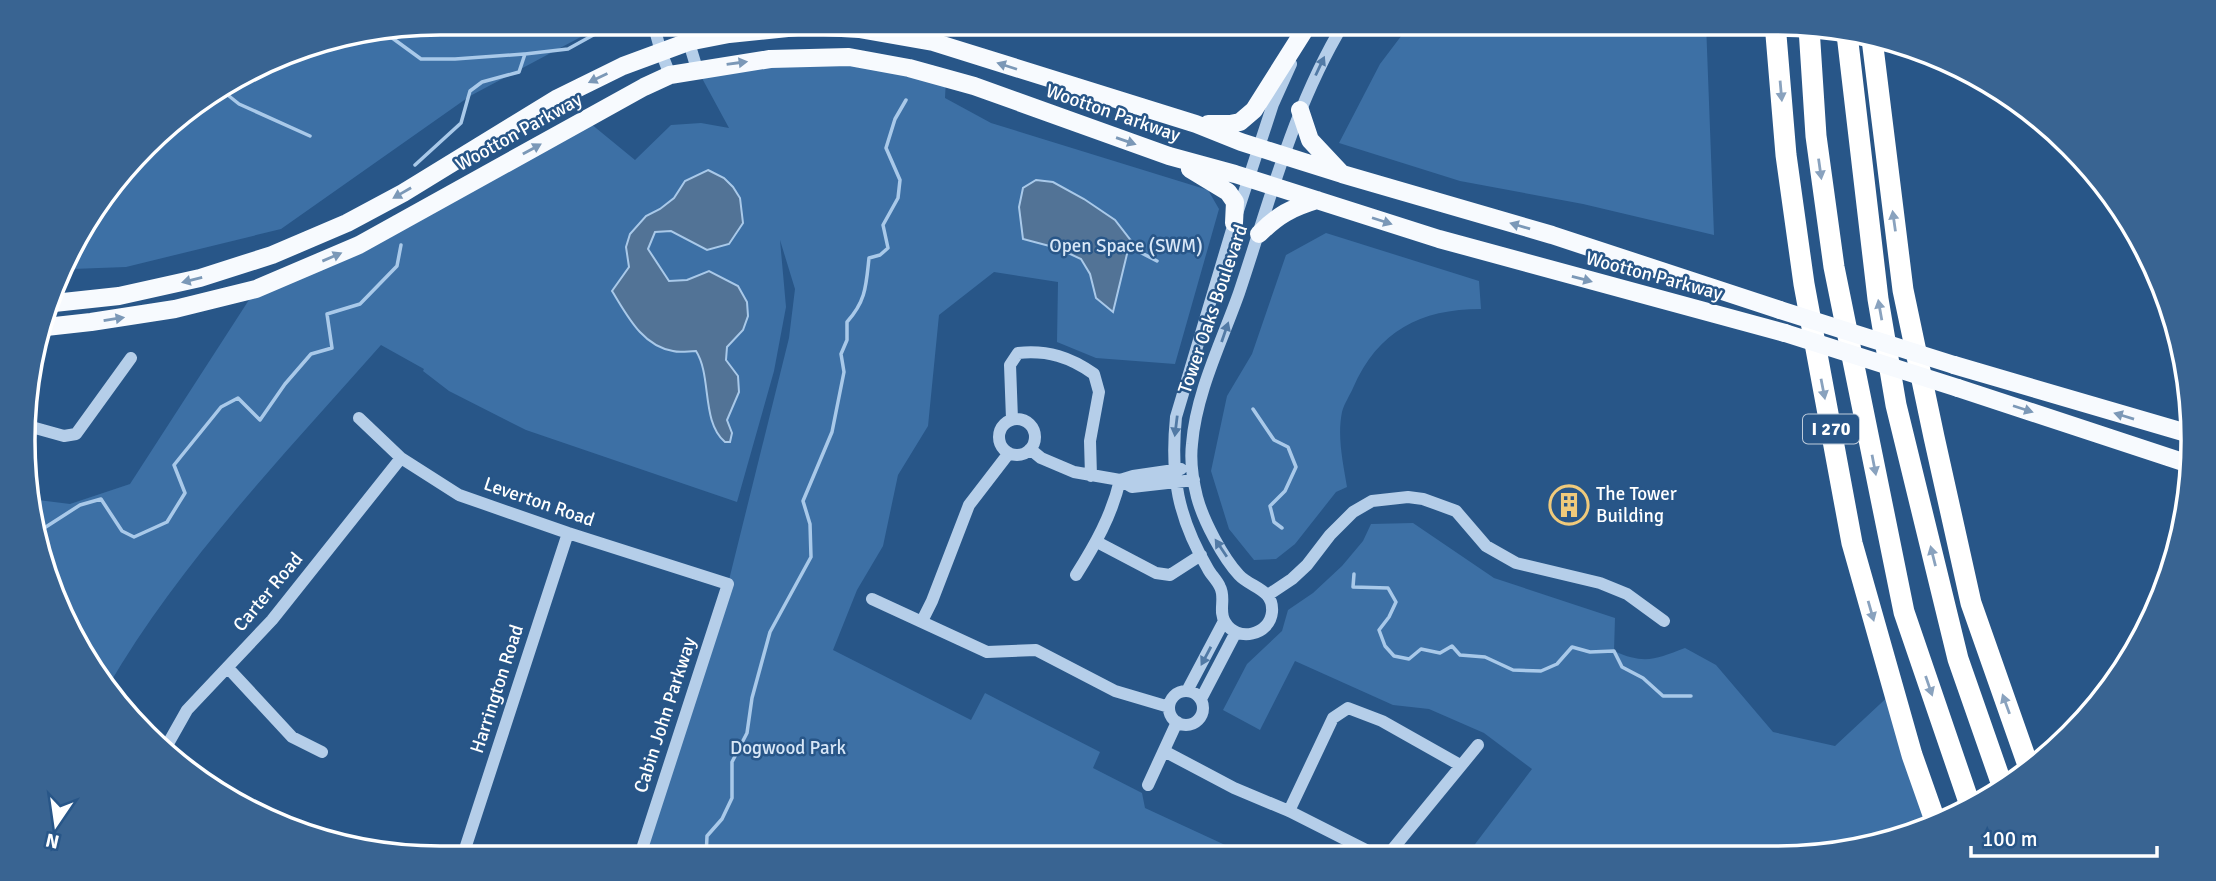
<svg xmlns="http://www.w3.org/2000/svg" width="2216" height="881" viewBox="0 0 2216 881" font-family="Signika,sans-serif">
	<rect width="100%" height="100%" fill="#285688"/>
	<path fill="#3d70a5" d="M 441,23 L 607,23 L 470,96 L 281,229 L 126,267 L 72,269 L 65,271 L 79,232 L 165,126 L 306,45 Z
		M 1411,23 L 1706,23 L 1714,235 L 1583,204 L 1460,181 L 1339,143 L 1380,64 Z
		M 849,57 L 946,78 L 945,98 L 991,123 L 1208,190 L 1219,209 L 1175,364 L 1096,358 L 1057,342 L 1058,282 L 994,272 L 939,315 L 928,426 L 898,475 L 883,546 L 857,590 L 833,650 L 971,720 L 985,693 L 1100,752 L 1093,768 L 1142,793 L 1145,808 L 1249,856 L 639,858 L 728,584 L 789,338 L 795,289 L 780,240 L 786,307 L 774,371 L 737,502 L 526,430 L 449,391 L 423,371 L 424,369 L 381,345 C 285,454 181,561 107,688 L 93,672 L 31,522 L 30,499 L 70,504 L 130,484 L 256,289 L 585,119 L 635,160 L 671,125 L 701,123 L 729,128 L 697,69 Z
		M 1326,233 L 1479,281 L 1481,309 C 1420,309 1378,331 1353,388 C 1350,395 1344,404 1342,412 C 1337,436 1343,463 1347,487 L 1336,492 L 1295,544 L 1276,559 L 1254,560 L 1229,529 L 1211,471 L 1227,396 L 1252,354 L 1286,255 Z
		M 1413,523 L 1494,578 L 1615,618 L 1614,651 C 1645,665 1656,659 1685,648 L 1716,665 L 1773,732 L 1835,746 L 1894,691 L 1936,826 L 1830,855 L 1466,856 L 1532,769 L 1484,733 L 1429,709 L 1393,705 L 1295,661 L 1260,730 L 1223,710 L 1247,664 L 1282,631 L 1288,610 L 1313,593 L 1342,566 L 1363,541 L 1371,524 Z"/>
	<path fill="#527396" stroke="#a9c9e9" stroke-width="2" d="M 708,170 L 724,178 L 733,187 L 740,198 L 743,223 L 729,244 L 707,250 L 671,231 L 655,232 L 648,249 L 669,281 L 687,280 L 709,271 L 738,286 L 747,302 L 748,316 L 743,330 L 727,347 L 726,360 L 738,376 L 739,392 L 727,420 L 732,433 L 730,442 L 725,442 C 701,422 712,376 696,351 C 689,351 680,353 673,351 C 642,346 627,315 612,291 L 629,267 L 626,247 L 630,234 L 646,216 L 660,209 L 674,198 L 685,181 Z
		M 1036,180 L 1053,182 L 1084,199 L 1115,220 L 1132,242 L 1127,254 L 1113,312 L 1096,298 L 1090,274 L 1081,259 L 1057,248 L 1023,239 L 1019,207 L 1023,188 Z"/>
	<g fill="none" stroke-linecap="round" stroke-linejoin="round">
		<path stroke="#a9c9e9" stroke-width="3.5" d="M 384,32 L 421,59 L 455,59 L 524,54
			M 224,92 L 239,104 L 310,136
			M 415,165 L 461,123 L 470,91 L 482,82 L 519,72 L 525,54 L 568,49 L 615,23
			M 1128,250 L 1134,249 L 1157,261
			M 1253,409 L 1274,440 L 1288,447 L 1296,467 L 1285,491 L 1270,506 L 1274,522 L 1282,528
			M 39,541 L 38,532 L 80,505 L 101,499 L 122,531 L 134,537 L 167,522 L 185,493 L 174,465 L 221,407 L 238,398 L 260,420 L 285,384 L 311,354 L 332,348 L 327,314 L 360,304 L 397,266 L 401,245
			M 1354,574 L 1353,587 L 1388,588 L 1396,602 L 1389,617 L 1379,630 L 1385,646 L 1394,656 L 1409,659 L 1421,649 L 1440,653 L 1452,646 L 1460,655 L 1485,657 L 1513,670 L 1541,671 L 1557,664 L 1572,647 L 1590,652 L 1614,651 L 1622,667 L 1643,678 L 1663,696 L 1691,696
			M 706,858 L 707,836 L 722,819 L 732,798 L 732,762 L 747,733 L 752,698 L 770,632 L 811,557 L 810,524 L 803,501 L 832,432 L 844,372 L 841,354 L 847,340 L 847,322 C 866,301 866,286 869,258 L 880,255 L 888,248 L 883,225 L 898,198 L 900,180 L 886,148 L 895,119 L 906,100"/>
		<path stroke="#b5cee9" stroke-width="12" d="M 653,23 L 661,52 L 670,75
			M 683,23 L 697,69
			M 1291,64 L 1273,104 L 1234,223 L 1176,417 C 1170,476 1178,518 1208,569 C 1211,575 1217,580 1220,587 C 1226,598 1218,611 1225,622 C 1237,643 1270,635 1272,612 C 1274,589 1251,588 1239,575 C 1223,558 1203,520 1197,497 C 1193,481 1190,461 1192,444 C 1196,393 1222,341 1239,293 C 1270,201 1293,107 1344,23
			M 359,418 L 401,458 L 459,495 L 568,533 L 728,584 L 639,858
			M 1012,419 L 1010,365 L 1018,353 C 1048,350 1070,357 1094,374 L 1099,392 L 1090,441 L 1091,476
			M999 437a18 18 0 1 1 36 0a18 18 0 1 1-36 0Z
			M 28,426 L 64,436 L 76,434 L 131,358
			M 1030,449 L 1041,458 L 1074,472 L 1120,480 L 1132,487 L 1194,480
			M 1120,480 L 1133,476 L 1181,469
			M 1097,542 L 1156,573 L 1170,575 L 1201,555
			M 1076,575 C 1095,545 1112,515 1120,480
			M 1268,595 L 1292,579 L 1307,565 L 1330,535 L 1353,512 L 1372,501 L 1408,497 L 1423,499 L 1456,511 L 1486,546 L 1516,563 L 1600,583 L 1627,594 L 1664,621
			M 872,599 L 987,652 L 1036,650 L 1115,691 L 1169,707
			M 922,621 L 932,601 L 969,505 L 1009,453
			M 228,668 L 292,737 L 322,752
			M 1187,691 L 1224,621
			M1169 708a17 17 0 1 1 34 0a17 17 0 1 1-34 0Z
			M 1201,699 L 1236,632
			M 165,749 L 187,710 L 272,620 L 401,458
			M 1164,751 L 1234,788 L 1289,811 L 1378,856
			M 1148,785 L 1177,722
			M 1289,811 L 1333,718 L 1348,708 L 1382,721 L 1460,765
			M 1387,856 L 1478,745
			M 462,858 L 568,533"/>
		<path stroke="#f7fafe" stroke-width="18" d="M 1300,110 L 1310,140 L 1340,172
			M 1208,124 L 1230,124 L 1240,122 L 1254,110 L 1309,23
			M 1190,169 L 1228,192 L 1235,202 L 1234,223
			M 1259,234 C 1278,215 1291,208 1317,200
			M 54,303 L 119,296 L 200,278 L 272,255 L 347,223 L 403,193 L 558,98 L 623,66 L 688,42 L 729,34 L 807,26 L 859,29 L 933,42 L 1196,124 L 1241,142 L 1342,174 L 1552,235 L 1780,310
			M 46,327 L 91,322 L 175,309 L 256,289 L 359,245 L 644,87 L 670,75 L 770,59 L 849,57 L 909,68 L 974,86 L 1169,156 L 1235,174 L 1439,239 L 1785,333
			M 1954,365 L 2190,434
			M 1958,388 L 2186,463"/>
		<path stroke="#fff" stroke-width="21" d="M 1775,23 L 1786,155 L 1804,284 L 1852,543 L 1912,755 L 1937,826
			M 1809,28 L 1816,136 L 1834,267 L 1904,612 L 1970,805
			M 1847,34 L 1878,299 L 1896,405 L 1958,659 L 2002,785
			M 1872,39 L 1903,290 L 1934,437 L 1971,603 L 2029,768"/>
		<path stroke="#f7fafe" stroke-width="18" d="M 1780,310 L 1954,365
			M 1785,333 L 1958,388"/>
	</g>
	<defs><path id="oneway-solid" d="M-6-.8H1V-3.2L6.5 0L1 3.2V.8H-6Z" transform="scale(1.75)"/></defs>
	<g fill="#7b98b7">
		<use href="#oneway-solid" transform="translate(737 63) rotate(-8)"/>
		<use href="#oneway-solid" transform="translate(1007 66) rotate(-162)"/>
		<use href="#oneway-solid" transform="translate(598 78) rotate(154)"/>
		<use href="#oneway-solid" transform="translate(1126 141) rotate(19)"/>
		<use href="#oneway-solid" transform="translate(532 149) rotate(-29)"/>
		<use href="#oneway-solid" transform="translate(402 193) rotate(150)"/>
		<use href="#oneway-solid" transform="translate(1382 221) rotate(18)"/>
		<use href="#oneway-solid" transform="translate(1520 226) rotate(-164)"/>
		<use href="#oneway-solid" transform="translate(332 257) rotate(-23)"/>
		<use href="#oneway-solid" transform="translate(1582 279) rotate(15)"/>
		<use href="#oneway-solid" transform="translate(192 280) rotate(166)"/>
		<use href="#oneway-solid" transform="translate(114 319) rotate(-9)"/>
		<use href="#oneway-solid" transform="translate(2023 409) rotate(18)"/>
		<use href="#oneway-solid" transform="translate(2124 416) rotate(-163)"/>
	</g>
	<g fill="#527aa5">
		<use href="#oneway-solid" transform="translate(1320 66) rotate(-65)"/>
		<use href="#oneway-solid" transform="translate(1225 332) rotate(-71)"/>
		<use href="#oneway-solid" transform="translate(1176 426) rotate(97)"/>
		<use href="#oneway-solid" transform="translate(1221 548) rotate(-124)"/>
		<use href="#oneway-solid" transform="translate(1206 656) rotate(118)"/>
	</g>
	<g fill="#89a2be">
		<use href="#oneway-solid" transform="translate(1781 91) rotate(85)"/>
		<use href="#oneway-solid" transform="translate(1820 169) rotate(82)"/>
		<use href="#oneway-solid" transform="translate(1894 221) rotate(-98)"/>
		<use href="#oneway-solid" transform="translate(1880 310) rotate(-100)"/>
		<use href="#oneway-solid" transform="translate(1823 389) rotate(79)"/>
		<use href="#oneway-solid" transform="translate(1874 465) rotate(79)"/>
		<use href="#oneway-solid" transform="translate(1933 556) rotate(-104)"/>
		<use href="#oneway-solid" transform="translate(1871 611) rotate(74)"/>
		<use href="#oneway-solid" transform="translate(1929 686) rotate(71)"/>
		<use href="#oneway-solid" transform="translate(2006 704) rotate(-110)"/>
	</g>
	<defs>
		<g id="building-ring" transform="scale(2.0125)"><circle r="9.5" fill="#285688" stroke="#f0ca7b" stroke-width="1.5"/><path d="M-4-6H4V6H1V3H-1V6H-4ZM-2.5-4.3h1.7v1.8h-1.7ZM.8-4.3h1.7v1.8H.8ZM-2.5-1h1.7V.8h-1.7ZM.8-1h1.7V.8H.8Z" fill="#f0ca7b"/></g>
	</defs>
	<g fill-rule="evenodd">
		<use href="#building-ring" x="1569" y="505"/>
	</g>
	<g text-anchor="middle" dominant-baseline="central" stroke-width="5" stroke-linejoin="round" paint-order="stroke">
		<rect fill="#285688" stroke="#beccdb" stroke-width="2" x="1803" y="414.5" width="56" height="29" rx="5"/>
		<g font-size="18" font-weight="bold" fill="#fff">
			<text x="1831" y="429">I 270</text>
		</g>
		<g font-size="19" fill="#fff" stroke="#285688">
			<text transform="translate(1113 113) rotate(19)">Wootton Parkway</text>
			<text transform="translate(519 132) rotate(-29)">Wootton Parkway</text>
			<text transform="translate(1654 276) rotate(15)">Wootton Parkway</text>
			<text transform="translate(1213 309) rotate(-71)">Tower Oaks Boulevard</text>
			<text transform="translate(539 502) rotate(19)">Leverton Road</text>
			<text transform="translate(268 592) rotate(-50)">Carter Road</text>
			<text transform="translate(497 689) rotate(-72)">Harrington Road</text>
			<text transform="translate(665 715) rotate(-72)">Cabin John Parkway</text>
		</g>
		<g font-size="19" fill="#d8e7f7" stroke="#285688">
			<text x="1126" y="246">Open Space (SWM)</text>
			<text x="788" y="748">Dogwood Park</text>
		</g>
		<g font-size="19" fill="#fff" stroke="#285688" text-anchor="start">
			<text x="1596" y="494">The Tower<tspan x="1596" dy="22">Building</tspan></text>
		</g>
	</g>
	<path d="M0 0H2216V881H0ZM440 35H1776A405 405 0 0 1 2181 440V441A405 405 0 0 1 1776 846H440A405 405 0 0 1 35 441V440A405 405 0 0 1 440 35Z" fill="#396492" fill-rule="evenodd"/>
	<path fill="none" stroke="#fff" stroke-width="3.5" d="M440 35H1776A405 405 0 0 1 2181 440V441A405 405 0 0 1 1776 846H440A405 405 0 0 1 35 441V440A405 405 0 0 1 440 35Z"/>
	<g transform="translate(56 825) rotate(193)" stroke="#285688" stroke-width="5" paint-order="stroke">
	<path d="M0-5L12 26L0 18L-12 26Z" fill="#ffffff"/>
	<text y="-10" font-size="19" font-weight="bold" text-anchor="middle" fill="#ffffff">N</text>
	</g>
	<path d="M1971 846v10h186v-10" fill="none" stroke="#ffffff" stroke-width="3.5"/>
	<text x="1982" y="846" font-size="21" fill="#ffffff" stroke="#285688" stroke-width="5" paint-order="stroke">100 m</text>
</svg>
